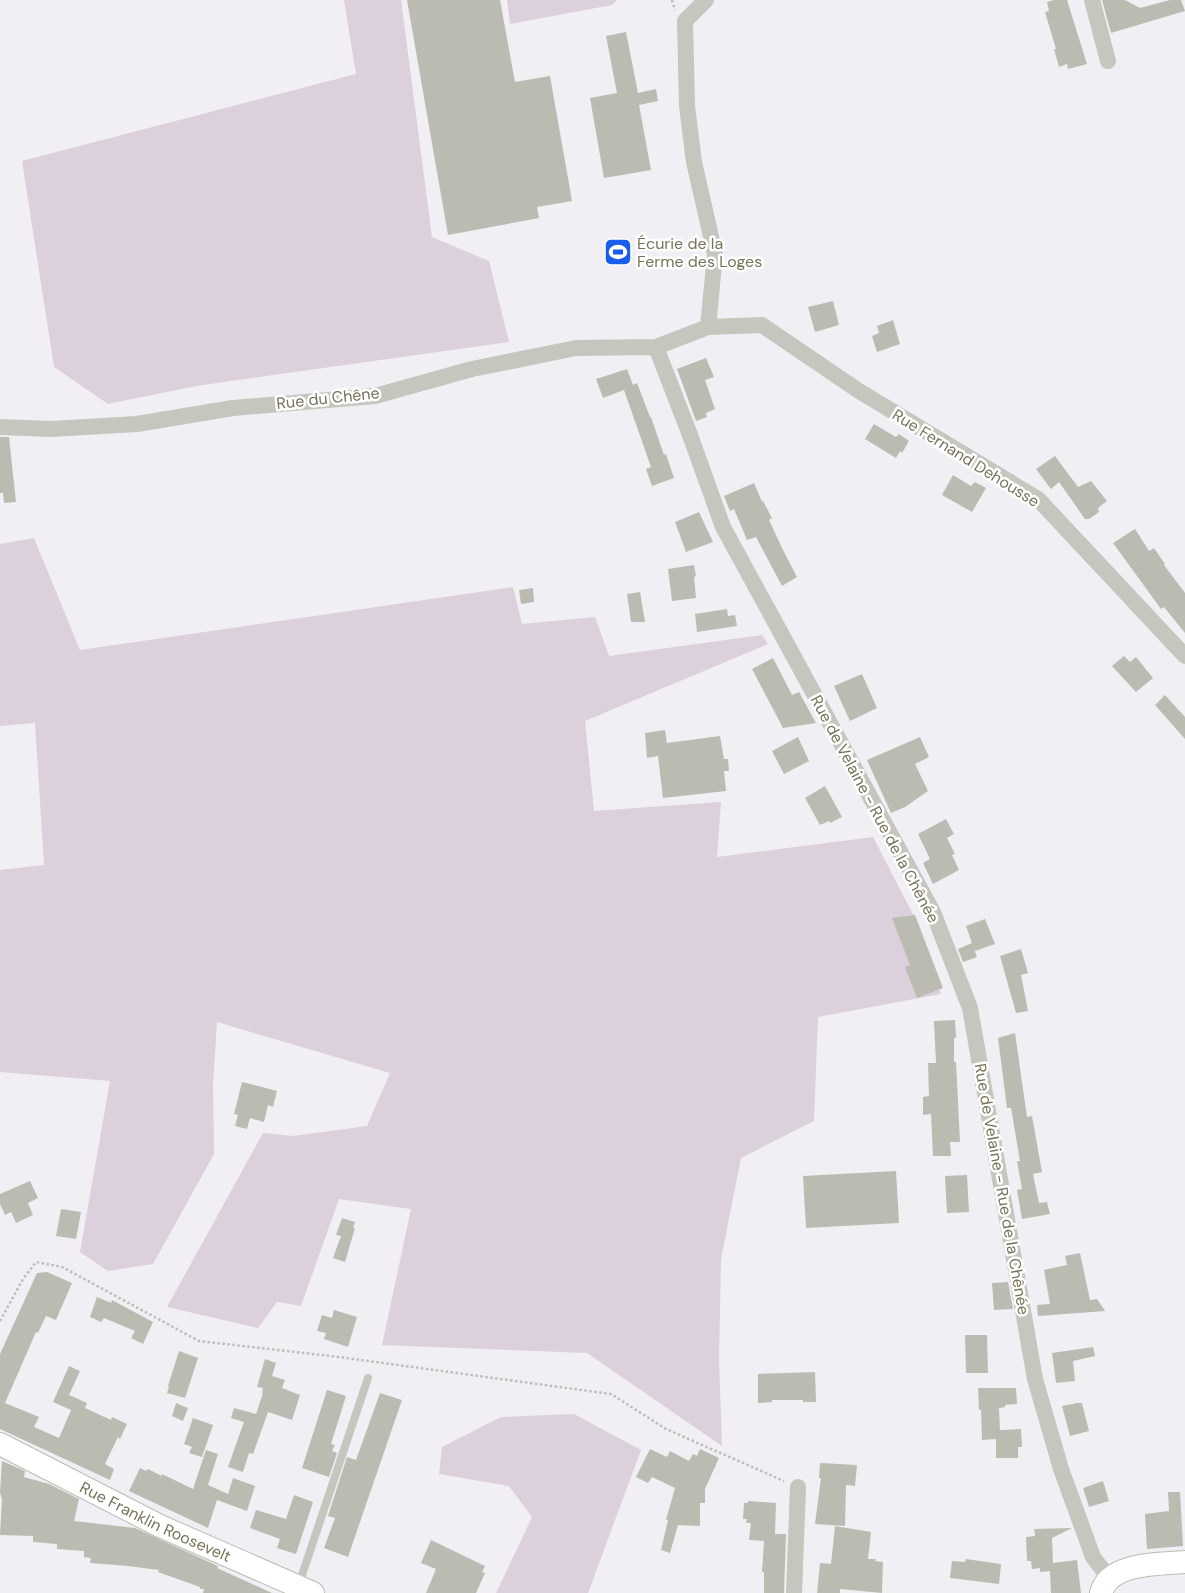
<svg xmlns="http://www.w3.org/2000/svg" width="1185" height="1593" viewBox="0 0 1185 1593" font-family="'DM Sans',sans-serif">
	<rect width="100%" height="100%" fill="#f1eff4"/>
	<path fill="#dbd0db" d="M 344,0 L 401,0 L 432,237 L 489,261 L 509,342 L 196,386 L 108,404 L 54,367 L 22,161 L 356,74 Z
		M 507,0 L 617,0 L 612,5 L 510,24 Z
		M 34,538 L 80,650 L 513,587 L 522,624 L 595,617 L 609,656 L 762,635 L 768,644 L 585,721 L 594,811 L 721,802 L 717,857 L 873,837 L 916,920 L 941,994 L 818,1017 L 814,1121 L 741,1158 L 721,1259 L 719,1359 L 722,1446 L 587,1353 L 382,1345 L 411,1209 L 339,1199 L 301,1306 L 277,1302 L 258,1328 L 167,1307 L 263,1133 L 293,1136 L 367,1126 L 390,1073 L 217,1022 L 213,1084 L 214,1154 L 153,1264 L 108,1271 L 80,1252 L 110,1081 L 0,1072 L 0,870 L 44,865 L 35,723 L 0,726 L 0,544 Z
		M 574,1414 L 641,1450 L 588,1593 L 496,1593 L 532,1517 L 509,1486 L 439,1474 L 442,1447 L 501,1417 Z"/>
	<path fill="#bcbbb1" d="M 407,0 L 500,0 L 515,82 L 550,76 L 572,201 L 537,207 L 539,218 L 448,235 Z
		M 1054,0 L 1067,0 L 1087,64 L 1068,69 L 1067,64 L 1059,67 L 1054,49 L 1056,49 L 1045,12 L 1049,11 L 1047,2 Z
		M 1102,0 L 1125,0 L 1140,8 L 1170,0 L 1181,0 L 1185,11 L 1111,33 Z
		M 626,32 L 638,93 L 656,89 L 658,101 L 639,105 L 651,170 L 604,178 L 590,98 L 617,93 L 606,36 Z
		M 833,301 L 839,325 L 815,332 L 808,307 Z
		M 893,320 L 900,344 L 877,352 L 872,336 L 879,333 L 877,326 Z
		M 706,358 L 714,377 L 705,380 L 715,409 L 706,413 L 707,417 L 696,421 L 677,369 Z
		M 627,369 L 633,385 L 637,383 L 650,417 L 651,417 L 664,455 L 666,454 L 674,478 L 652,486 L 646,469 L 651,467 L 624,390 L 603,398 L 596,379 Z
		M 874,424 L 896,437 L 899,434 L 909,441 L 902,453 L 900,451 L 896,458 L 865,439 Z
		M 0,437 L 9,437 L 16,502 L 4,503 L 3,493 L 0,493 Z
		M 1055,456 L 1078,487 L 1091,481 L 1107,501 L 1098,508 L 1099,512 L 1089,519 L 1085,519 L 1059,482 L 1051,489 L 1036,469 Z
		M 953,475 L 971,486 L 975,482 L 986,488 L 972,512 L 942,495 Z
		M 754,483 L 762,502 L 763,501 L 772,518 L 769,520 L 782,548 L 797,577 L 782,586 L 756,537 L 747,540 L 734,509 L 730,511 L 724,496 Z
		M 699,512 L 713,542 L 686,552 L 675,522 Z
		M 1135,529 L 1149,551 L 1154,548 L 1165,564 L 1164,565 L 1185,593 L 1185,633 L 1164,607 L 1161,609 L 1113,543 Z
		M 694,565 L 696,576 L 694,577 L 696,598 L 672,601 L 668,569 Z
		M 533,588 L 534,602 L 521,604 L 519,590 Z
		M 640,592 L 645,622 L 631,622 L 627,594 Z
		M 727,609 L 728,616 L 735,615 L 737,626 L 697,632 L 695,614 Z
		M 1124,656 L 1130,662 L 1136,657 L 1153,678 L 1136,692 L 1112,666 Z
		M 773,658 L 792,695 L 799,692 L 816,723 L 783,728 L 752,669 Z
		M 862,674 L 877,708 L 850,721 L 834,686 Z
		M 1165,695 L 1185,717 L 1185,739 L 1155,705 Z
		M 665,730 L 667,743 L 720,736 L 724,759 L 728,759 L 729,771 L 724,771 L 726,791 L 663,798 L 658,756 L 647,758 L 645,733 Z
		M 798,737 L 809,761 L 784,774 L 772,751 Z
		M 920,737 L 929,757 L 915,764 L 928,791 L 905,807 L 891,813 L 867,760 Z
		M 825,786 L 842,817 L 830,823 L 829,821 L 820,825 L 805,798 Z
		M 946,819 L 954,834 L 947,838 L 955,854 L 952,855 L 959,870 L 933,884 L 923,863 L 930,859 L 918,834 Z
		M 915,915 L 943,988 L 917,998 L 905,967 L 910,965 L 892,918 Z
		M 985,919 L 995,944 L 975,951 L 972,944 L 977,957 L 963,962 L 958,949 L 972,943 L 966,926 Z
		M 1021,949 L 1028,973 L 1021,975 L 1028,1011 L 1016,1013 L 1000,956 Z
		M 955,1020 L 956,1038 L 954,1038 L 954,1062 L 956,1062 L 960,1142 L 950,1142 L 951,1156 L 933,1156 L 931,1114 L 923,1115 L 923,1097 L 929,1096 L 928,1063 L 936,1063 L 934,1021 Z
		M 1015,1033 L 1027,1117 L 1032,1116 L 1042,1172 L 1033,1174 L 1039,1203 L 1047,1202 L 1050,1214 L 1022,1219 L 1017,1190 L 1022,1189 L 1017,1161 L 1020,1161 L 1011,1108 L 1007,1108 L 998,1038 Z
		M 242,1082 L 277,1091 L 273,1107 L 268,1105 L 264,1122 L 250,1118 L 247,1129 L 235,1126 L 238,1115 L 234,1114 Z
		M 896,1171 L 899,1223 L 806,1228 L 803,1176 Z
		M 967,1175 L 969,1212 L 947,1213 L 945,1176 Z
		M 30,1181 L 38,1198 L 28,1203 L 33,1215 L 16,1223 L 11,1212 L 5,1215 L 0,1204 L 0,1194 Z
		M 61,1209 L 81,1212 L 76,1239 L 56,1236 Z
		M 342,1218 L 355,1222 L 353,1228 L 355,1228 L 345,1262 L 333,1258 L 341,1236 L 336,1235 Z
		M 1080,1253 L 1090,1300 L 1097,1299 L 1105,1311 L 1038,1316 L 1037,1305 L 1050,1304 L 1044,1270 L 1067,1265 L 1065,1256 Z
		M 47,1272 L 72,1283 L 56,1320 L 46,1316 L 38,1333 L 36,1332 L 5,1403 L 39,1417 L 34,1427 L 59,1438 L 71,1410 L 53,1402 L 69,1366 L 80,1371 L 69,1395 L 87,1403 L 85,1408 L 111,1420 L 112,1417 L 127,1424 L 120,1439 L 118,1437 L 105,1464 L 114,1469 L 110,1480 L 0,1429 L 0,1354 L 37,1273 Z
		M 1008,1282 L 1013,1309 L 994,1310 L 992,1283 Z
		M 97,1297 L 111,1303 L 112,1300 L 153,1322 L 143,1344 L 131,1338 L 135,1331 L 104,1318 L 101,1322 L 90,1317 Z
		M 334,1310 L 357,1317 L 348,1347 L 324,1339 L 326,1333 L 317,1331 L 322,1315 L 332,1318 Z
		M 965,1335 L 987,1335 L 988,1373 L 966,1373 Z
		M 1093,1347 L 1095,1356 L 1073,1361 L 1075,1381 L 1056,1383 L 1052,1353 Z
		M 179,1351 L 198,1358 L 185,1398 L 167,1393 L 169,1387 L 168,1386 Z
		M 265,1359 L 276,1363 L 272,1376 L 285,1380 L 282,1388 L 300,1395 L 292,1420 L 268,1412 L 253,1454 L 249,1453 L 243,1472 L 228,1467 L 244,1422 L 231,1418 L 234,1408 L 256,1414 L 263,1393 L 262,1393 L 263,1388 L 257,1387 Z
		M 815,1372 L 816,1402 L 803,1402 L 803,1400 L 772,1400 L 772,1402 L 758,1403 L 758,1374 Z
		M 978,1388 L 1016,1388 L 1017,1404 L 1005,1405 L 1005,1407 L 999,1408 L 1000,1430 L 1021,1429 L 1022,1447 L 1018,1447 L 1018,1458 L 996,1458 L 996,1439 L 982,1440 L 981,1410 L 979,1410 Z
		M 327,1390 L 346,1396 L 331,1444 L 335,1445 L 332,1451 L 337,1453 L 329,1477 L 302,1468 Z
		M 380,1393 L 402,1400 L 348,1557 L 324,1548 L 335,1518 L 328,1516 L 347,1457 L 356,1460 Z
		M 176,1403 L 188,1408 L 183,1421 L 172,1416 Z
		M 1077,1403 L 1082,1403 L 1089,1431 L 1070,1436 L 1062,1406 Z
		M 193,1418 L 213,1425 L 202,1457 L 189,1453 L 192,1447 L 184,1444 Z
		M 650,1449 L 667,1457 L 670,1451 L 689,1461 L 693,1454 L 697,1456 L 700,1449 L 719,1458 L 705,1489 L 705,1503 L 700,1503 L 700,1526 L 678,1525 L 670,1553 L 661,1550 L 668,1520 L 666,1520 L 675,1488 L 652,1477 L 648,1483 L 636,1477 Z
		M 206,1450 L 218,1454 L 208,1485 L 228,1494 L 233,1478 L 255,1486 L 247,1511 L 217,1500 L 208,1528 L 129,1491 L 140,1468 L 146,1471 L 148,1469 L 162,1476 L 162,1474 L 193,1489 Z
		M 2,1461 L 25,1471 L 24,1477 L 49,1484 L 79,1499 L 74,1521 L 135,1528 L 218,1566 L 217,1568 L 272,1593 L 203,1593 L 204,1589 L 200,1589 L 200,1587 L 158,1572 L 159,1570 L 128,1566 L 90,1563 L 91,1558 L 84,1557 L 84,1551 L 57,1549 L 57,1544 L 33,1542 L 33,1536 L 0,1535 L 2,1500 L 0,1492 Z
		M 820,1463 L 857,1465 L 855,1486 L 846,1485 L 845,1526 L 815,1524 L 821,1478 L 819,1478 Z
		M 1103,1481 L 1109,1501 L 1089,1507 L 1083,1488 Z
		M 1168,1492 L 1180,1492 L 1183,1546 L 1147,1549 L 1145,1514 L 1169,1511 Z
		M 294,1495 L 313,1502 L 296,1554 L 277,1548 L 280,1539 L 250,1528 L 256,1510 L 286,1519 Z
		M 748,1501 L 776,1503 L 775,1534 L 786,1534 L 784,1593 L 764,1593 L 764,1572 L 762,1572 L 764,1541 L 749,1540 L 751,1523 L 746,1523 L 747,1519 L 743,1519 L 744,1503 L 748,1503 Z
		M 835,1526 L 871,1532 L 868,1559 L 876,1559 L 875,1561 L 883,1562 L 882,1593 L 840,1589 L 840,1593 L 817,1593 L 820,1563 L 831,1564 Z
		M 1072,1528 L 1052,1538 L 1053,1563 L 1077,1560 L 1081,1593 L 1051,1593 L 1050,1571 L 1040,1572 L 1040,1568 L 1032,1569 L 1031,1561 L 1027,1561 L 1026,1537 L 1035,1536 L 1034,1529 Z
		M 431,1540 L 485,1566 L 482,1572 L 485,1573 L 476,1593 L 426,1593 L 436,1569 L 421,1563 Z
		M 966,1559 L 1001,1564 L 999,1584 L 950,1578 L 952,1561 L 965,1562 Z"/>
	<g fill="none" stroke-linecap="round" stroke-linejoin="round">
		<g stroke="#bdbcb3" stroke-width="24">
			<g id="secondary">
				<path id="s1" d="M 0,1444 L 160,1526 L 313,1593"/>
				<path d="M 1101,1593 C 1109,1562 1160,1564 1185,1562"/>
			</g>
		</g>
		<path stroke="#bebdb8" stroke-width="2.5" stroke-dasharray="2.5 2.5" stroke-linecap="butt" d="M 672,0 L 675,10
			M 0,1321 L 23,1279 L 36,1262 L 62,1267 L 199,1341 L 339,1357 L 611,1394 L 666,1429 L 784,1481"/>
		<path stroke="#c6c5be" stroke-width="8" d="M 299,1584 L 368,1378"/>
		<path stroke="#c6c5be" stroke-width="16" d="M 706,0 L 685,21 L 687,106 L 694,162 L 715,254 L 708,327
			M 1092,0 L 1108,61
			M 656,347 L 690,435 L 723,527 L 933,912 L 970,1008 L 1035,1379 L 1061,1469 L 1093,1557 L 1109,1578
			M 0,427 L 51,429 L 137,424 L 233,408 L 375,396 L 472,369 L 576,348 L 656,347 L 708,327 L 762,325 L 859,391 L 1038,499 L 1185,656
			M 794,1593 L 798,1487"/>
		<use href="#secondary" stroke="#fff" stroke-width="22"/>
	</g>
	<defs>
		<g id="stadium-square" transform="scale(1.4375)"><rect x="-9" y="-9" width="18" height="18" rx="4" fill="#195eeb" stroke="#fff"/><path d="M0-5a6.5 5 0 1 0 0 10a6.5 5 0 1 0 0-10ZM-3.5-1.8h7v3.6h-7Z" fill="#fff"/></g>
	</defs>
	<g fill-rule="evenodd">
		<use href="#stadium-square" x="618" y="252"/>
	</g>
	<g text-anchor="middle" dominant-baseline="central" stroke-width="5" stroke-linejoin="round" paint-order="stroke">
		<g font-size="16" fill="#777359" stroke="#fff" text-anchor="start">
			<text x="637" y="243">Écurie de la<tspan x="637" dy="18">Ferme des Loges</tspan></text>
		</g>
		<g font-size="16" fill="#777359" stroke="#fff">
			<text transform="translate(328 398) rotate(-6)">Rue du Chêne</text>
			<text transform="translate(966 458) rotate(32)">Rue Fernand Dehousse</text>
			<text transform="translate(875 809) rotate(62)">Rue de Velaine - Rue de la Chênée</text>
			<text transform="translate(1002 1189) rotate(80)">Rue de Velaine - Rue de la Chênée</text>
			<text stroke="none"><textPath href="#s1" startOffset="174">Rue Franklin Roosevelt</textPath></text>
		</g>
	</g>
</svg>
